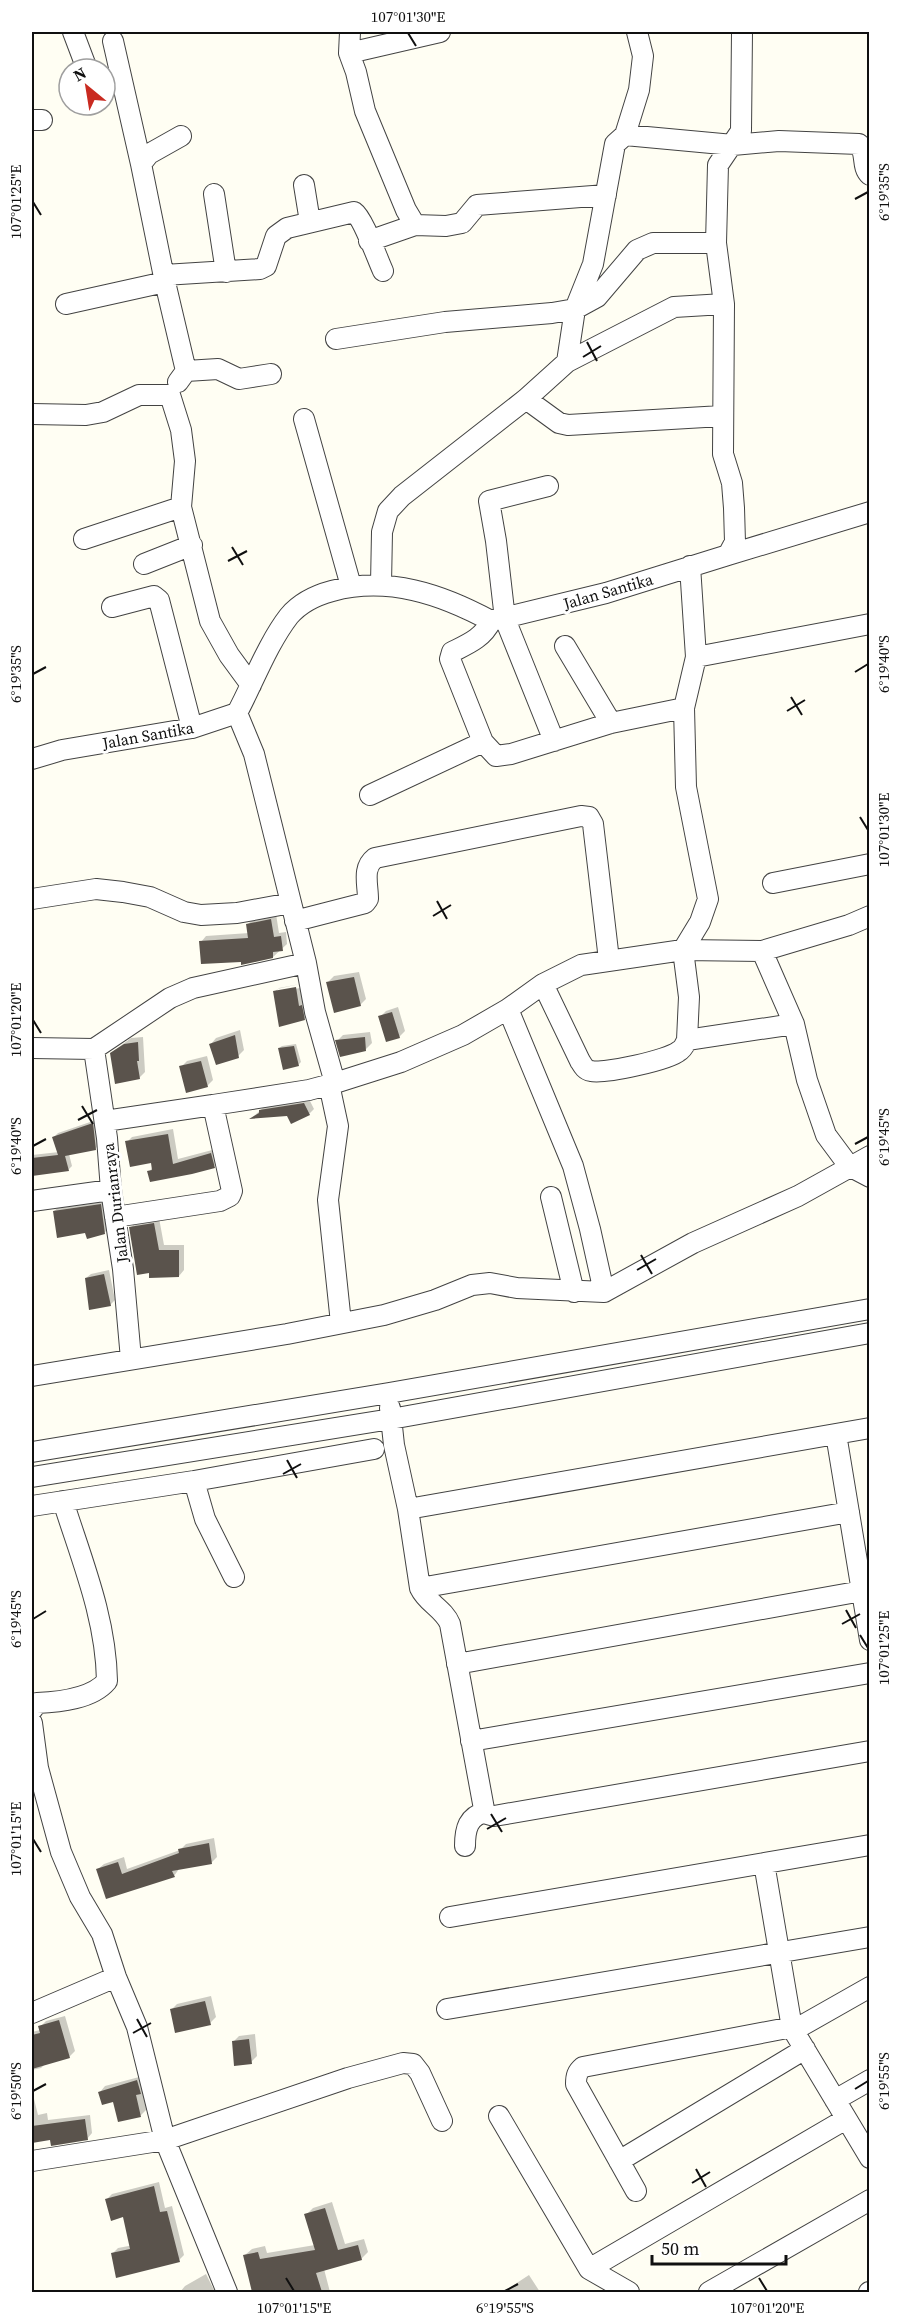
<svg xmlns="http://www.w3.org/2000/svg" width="901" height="2324" viewBox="0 0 901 2324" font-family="'Source Serif 4',serif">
	<rect width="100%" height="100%" fill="#fffef3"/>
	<path fill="#0003" d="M 276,914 L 279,933 L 286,932 L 287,944 L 273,957 L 242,960 L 201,942 L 206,936 L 249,933 L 248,924 L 253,919 Z
		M 359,972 L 366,999 L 360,1005 L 328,982 L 334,976 Z
		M 300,984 L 277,989 L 277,992 L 300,988 L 303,1002 L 306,1002 L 308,1014 L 304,1019 L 274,992 L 279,988 Z
		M 398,1007 L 405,1031 L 399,1037 L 380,1017 L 386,1011 Z
		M 240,1030 L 244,1050 L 238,1056 L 211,1044 L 216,1038 Z
		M 370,1032 L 372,1043 L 366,1049 L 337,1041 L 343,1035 Z
		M 143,1037 L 145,1072 L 139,1078 L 111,1053 L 131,1038 Z
		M 296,1044 L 301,1062 L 298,1065 L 279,1048 L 282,1046 Z
		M 207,1056 L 213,1080 L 207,1086 L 181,1067 L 187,1061 Z
		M 309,1099 L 314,1109 L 309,1114 L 253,1117 L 265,1106 Z
		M 96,1120 L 99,1145 L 95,1149 L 69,1154 L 72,1166 L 68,1170 L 32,1175 L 32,1155 L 59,1152 L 54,1137 L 58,1133 Z
		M 173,1129 L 178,1159 L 216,1149 L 219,1161 L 214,1166 L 149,1172 L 153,1167 L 152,1161 L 127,1142 L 132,1137 Z
		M 106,1199 L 110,1227 L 105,1232 L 86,1231 L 54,1211 L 60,1206 Z
		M 159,1218 L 164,1245 L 184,1245 L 184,1270 L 179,1276 L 150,1272 L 130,1228 L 136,1222 Z
		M 109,1270 L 115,1300 L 110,1305 L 86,1278 L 91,1274 Z
		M 214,1838 L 217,1857 L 212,1862 L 179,1869 L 174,1876 L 107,1897 L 98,1869 L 104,1864 L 124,1857 L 127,1869 L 180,1850 L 186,1844 Z
		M 211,1996 L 216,2017 L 210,2023 L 171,2010 L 177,2004 Z
		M 65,2016 L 75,2051 L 69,2057 L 46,2063 L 41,2068 L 32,2070 L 32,2032 L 40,2030 L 40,2027 L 46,2021 Z
		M 255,2034 L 257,2056 L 251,2062 L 233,2042 L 239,2036 Z
		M 143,2076 L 146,2087 L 142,2090 L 147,2109 L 141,2115 L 119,2121 L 114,2100 L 100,2092 L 105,2086 Z
		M 32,2091 L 38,2115 L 47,2113 L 48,2120 L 90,2115 L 92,2133 L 87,2139 L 32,2138 Z
		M 159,2182 L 165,2208 L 172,2206 L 184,2255 L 179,2260 L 131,2207 L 107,2199 L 112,2194 Z
		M 332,2202 L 345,2244 L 364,2239 L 368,2252 L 361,2259 L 324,2269 L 330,2292 L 253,2292 L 245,2255 L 252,2249 L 265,2246 L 267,2253 L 315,2245 L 306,2215 L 313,2208 Z
		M 139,2244 L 147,2265 L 112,2254 L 118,2248 Z
		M 206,2274 L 215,2292 L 180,2292 L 185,2286 Z
		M 529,2275 L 540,2292 L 504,2292 L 506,2290 Z"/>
	<path fill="#5a534c" d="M 271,919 L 274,937 L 281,936 L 283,951 L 273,952 L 273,958 L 241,965 L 241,962 L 201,964 L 199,941 L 248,938 L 246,924 Z
		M 354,977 L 361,1006 L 334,1013 L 326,982 Z
		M 296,987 L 299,1006 L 302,1005 L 305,1020 L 279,1027 L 273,991 Z
		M 392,1012 L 400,1038 L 386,1042 L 378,1016 Z
		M 235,1035 L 239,1058 L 216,1065 L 209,1044 Z
		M 365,1037 L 366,1051 L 340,1057 L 335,1040 Z
		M 138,1042 L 139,1061 L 137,1061 L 140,1079 L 115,1084 L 110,1053 L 124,1044 Z
		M 294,1046 L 299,1066 L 283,1070 L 278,1048 Z
		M 201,1061 L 208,1087 L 186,1093 L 179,1066 Z
		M 304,1103 L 310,1115 L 291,1124 L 287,1116 L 249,1119 L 259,1113 L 259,1110 Z
		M 93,1123 L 96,1150 L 65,1156 L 69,1171 L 32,1176 L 32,1158 L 58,1155 L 52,1137 Z
		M 168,1134 L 173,1164 L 211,1153 L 215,1168 L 192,1174 L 150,1182 L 147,1171 L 152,1170 L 151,1163 L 130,1167 L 125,1141 Z
		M 101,1204 L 105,1234 L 87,1239 L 85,1233 L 57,1238 L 53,1211 Z
		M 154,1223 L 159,1250 L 179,1250 L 179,1277 L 149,1278 L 149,1273 L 137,1275 L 129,1227 Z
		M 104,1274 L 111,1306 L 89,1310 L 85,1278 Z
		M 209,1843 L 212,1864 L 172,1871 L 175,1877 L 106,1899 L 96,1869 L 118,1862 L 122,1874 L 179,1853 L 178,1849 Z
		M 205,2001 L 211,2025 L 175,2033 L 170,2009 Z
		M 59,2020 L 70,2058 L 32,2069 L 32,2035 L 40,2033 L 38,2026 Z
		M 249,2039 L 252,2064 L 234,2066 L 232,2041 Z
		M 137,2080 L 141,2094 L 136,2095 L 141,2117 L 118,2122 L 113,2102 L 102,2105 L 98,2092 Z
		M 85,2119 L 88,2140 L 51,2146 L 50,2140 L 32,2143 L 32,2126 Z
		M 154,2186 L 160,2212 L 167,2211 L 180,2262 L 116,2278 L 111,2253 L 130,2249 L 123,2217 L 111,2221 L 105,2199 Z
		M 325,2208 L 338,2250 L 358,2245 L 362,2260 L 316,2273 L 322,2292 L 252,2292 L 243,2255 L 258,2252 L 260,2259 L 315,2250 L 304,2214 Z"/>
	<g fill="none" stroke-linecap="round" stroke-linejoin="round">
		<g stroke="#434343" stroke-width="22">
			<path id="minor" d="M 73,32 L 87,69
				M 113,41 L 141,164
				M 349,53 L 350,32
				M 32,120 L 42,120
				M 625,135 L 639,90 L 643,56 L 637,32
				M 304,185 L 310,222
				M 214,194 L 226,272
				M 415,225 L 406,210 L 365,111 L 356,72 L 349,53 L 440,32
				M 369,241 L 415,225 L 446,226 L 462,223 L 477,205 L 606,195
				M 164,275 L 260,269 L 266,266 L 276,236 L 287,228 L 354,212 C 363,218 377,258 383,271
				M 165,282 L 141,164 L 149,154 L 181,136
				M 66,304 L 165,282 L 186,371
				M 336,339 L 445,322 L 552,313 L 575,309 L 597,297 L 637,250 L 653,243 L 716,243
				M 567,362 L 575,309 L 593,264 L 615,144 L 625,135 L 733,145 L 779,141 L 859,144 C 867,153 861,167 870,175
				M 178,382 L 186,371 L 218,369 L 239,379 L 271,374
				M 170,395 L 181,430 L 185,461 L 181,507 L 210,621 L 229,655 L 251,685
				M 526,399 L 559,423 L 568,425 L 722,416
				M 32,414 L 86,415 L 103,412 L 139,395 L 170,395
				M 304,419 L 351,586
				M 548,486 L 489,501 L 496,541 L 505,619 L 554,741
				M 84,539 L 181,507
				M 728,555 L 870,512
				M 144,564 L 192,545
				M 381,584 L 382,532 L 388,511 L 402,496 L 526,399 L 567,362 L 674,307 L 724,304
				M 112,607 L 154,596 L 159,600 L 192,728
				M 565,646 L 611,723
				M 696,657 L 870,624
				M 237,713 L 254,754 L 306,963 L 315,1012 L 335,1083 L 401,1062 L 463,1035 L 508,1009 L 573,1166 L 590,1229 L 604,1292
				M 483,742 L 450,659 L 452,652 C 468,644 483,638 491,621
				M 32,759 L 62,750 L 192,728 L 237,713 C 253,683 268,643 289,616 C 300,603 317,595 332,591 C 388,576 441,594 491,621 L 606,593 L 728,555 L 735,542 L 734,508 L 732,483 L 723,454 L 724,304 L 716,243 L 718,165 L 741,131 L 742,32
				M 370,795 L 483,742 L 496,756 L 511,754 L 611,723 L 684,708
				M 773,883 L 870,864
				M 32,899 L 96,889 L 123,892 L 150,897 L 184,912 L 201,915 L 237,913 L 291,903
				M 295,921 L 365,903 L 368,899 C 368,884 362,868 375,858 L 581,816 L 589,817 L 593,824 L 609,960
				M 762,951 L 794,1024 L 807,1080 L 826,1135 L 849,1166 L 870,1177
				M 543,984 L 580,1061 C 583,1066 585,1070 591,1071 C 604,1074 669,1060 679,1051 C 683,1049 685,1044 687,1040
				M 508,1009 L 543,984 L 581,965 L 683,950 L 700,922 L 708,899 L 686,787 L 684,708 L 696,657 L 690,566
				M 794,1024 L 687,1040 L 689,997 L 683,950 L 762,951 L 849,925 L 870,916
				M 32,1048 L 94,1049 L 170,998 L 193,988 L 306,963
				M 94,1049 L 107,1138 L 111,1190 L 123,1269 L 131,1359
				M 329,1084 L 338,1126 L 328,1200 L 341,1323
				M 213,1105 L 309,1090 L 335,1083
				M 105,1121 L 213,1105 L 232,1191 L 230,1196 L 220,1201 L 115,1217
				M 551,1197 L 574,1292
				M 32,1201 L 111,1190
				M 32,1376 L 287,1334 L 384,1315 L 435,1300 L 472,1285 L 490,1283 L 517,1288 L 604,1292 L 693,1243 L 798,1196 L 870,1156
				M 390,1408 L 394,1445 L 408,1509 L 420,1588 C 427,1603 444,1609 450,1624 L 484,1809 L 487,1814 L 494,1816 L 870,1751
				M 836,1434 L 870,1640
				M 32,1452 L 389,1393 L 870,1309
				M 32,1477 L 391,1419 L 870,1333
				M 194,1481 L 205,1519 L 234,1577
				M 32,1506 L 194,1481 L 374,1449
				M 408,1509 L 870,1428
				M 420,1588 L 849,1512
				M 457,1664 L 862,1591
				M 32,1710 L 37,1703 C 60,1702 92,1699 107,1681 C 106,1618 82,1561 63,1501
				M 32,1723 L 38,1768 L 61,1852 L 80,1897 L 102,1934 L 116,1977 L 137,2027 L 165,2140 L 227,2292
				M 471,1741 L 870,1673
				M 465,1846 C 465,1829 468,1816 486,1812
				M 764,1863 L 792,2028 L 870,2158
				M 450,1917 L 870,1845
				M 447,2009 L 870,1937
				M 32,2013 L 116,1977
				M 835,2100 L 870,2080
				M 499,2116 L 589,2269 L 629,2292
				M 32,2161 L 165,2140 L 348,2078 L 403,2063 L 413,2064 L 420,2073 L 442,2121
				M 619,2161 L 805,2049
				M 636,2191 L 576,2084 C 576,2076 577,2072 583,2067 L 803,2025 L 870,1987
				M 589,2269 L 846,2119
				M 709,2292 L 870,2200
				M 869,2292 L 870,2292"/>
		</g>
		<use href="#minor" stroke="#fff" stroke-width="20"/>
	</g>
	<path fill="none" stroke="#101010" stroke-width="2" d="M 408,33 L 416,46M 855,199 L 868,192M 33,202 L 41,215M 587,342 L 597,361M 583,357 L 601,346M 232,547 L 243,565M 228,561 L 247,551M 855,672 L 868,664M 33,674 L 46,667M 791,697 L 802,715M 787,711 L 805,700M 860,817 L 868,830M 437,901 L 447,919M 433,916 L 451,905M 33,1020 L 41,1033M 82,1106 L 93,1124M 78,1120 L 97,1110M 855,1144 L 868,1137M 33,1146 L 46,1139M 641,1255 L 652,1274M 637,1270 L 656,1259M 287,1460 L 297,1478M 283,1474 L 301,1464M 846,1610 L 856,1628M 33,1619 L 46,1611M 842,1624 L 860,1614M 860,1635 L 868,1648M 491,1814 L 502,1832M 487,1829 L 506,1818M 33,1839 L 41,1852M 137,2019 L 147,2037M 133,2033 L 151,2023M 855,2089 L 868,2081M 33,2091 L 46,2084M 696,2169 L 706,2187M 692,2183 L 710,2172M 286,2278 L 294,2291M 759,2278 L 767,2291M 505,2291 L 518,2284"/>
	<g text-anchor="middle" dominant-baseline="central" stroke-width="6" stroke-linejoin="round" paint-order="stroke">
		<g font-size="16" fill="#101010" stroke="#fff">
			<text transform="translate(608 591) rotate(-16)">Jalan Santika</text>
			<text transform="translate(148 735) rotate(-10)">Jalan Santika</text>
			<text transform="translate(115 1203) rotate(-97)">Jalan Durianraya</text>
		</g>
	</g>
	<rect width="901" height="2324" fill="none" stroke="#ffffff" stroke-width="66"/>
	<g transform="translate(87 87) rotate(330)"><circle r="28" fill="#ffffff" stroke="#9f9f9f" stroke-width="1.5"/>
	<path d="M0-4.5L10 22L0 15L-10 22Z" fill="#c92a20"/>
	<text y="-9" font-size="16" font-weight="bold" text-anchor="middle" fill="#101010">N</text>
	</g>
	<path d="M652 2255v9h134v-9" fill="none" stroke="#101010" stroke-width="3"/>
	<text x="661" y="2255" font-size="18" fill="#101010" stroke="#ffffff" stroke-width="4.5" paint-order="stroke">50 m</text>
	<rect x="33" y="33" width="835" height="2258" fill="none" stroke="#101010" stroke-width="2"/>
	<g font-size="15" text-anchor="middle" fill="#101010">
		<text x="408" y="22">107°01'30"E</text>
		<text transform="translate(884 192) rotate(-90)" y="5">6°19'35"S</text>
		<text transform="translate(16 202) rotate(-90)" y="5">107°01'25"E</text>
		<text transform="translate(884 664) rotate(-90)" y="5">6°19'40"S</text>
		<text transform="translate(16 674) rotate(-90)" y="5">6°19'35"S</text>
		<text transform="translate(884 830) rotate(-90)" y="5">107°01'30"E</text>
		<text transform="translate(16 1020) rotate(-90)" y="5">107°01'20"E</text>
		<text transform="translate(884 1137) rotate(-90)" y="5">6°19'45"S</text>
		<text transform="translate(16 1146) rotate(-90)" y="5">6°19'40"S</text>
		<text transform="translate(16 1619) rotate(-90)" y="5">6°19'45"S</text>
		<text transform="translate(884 1648) rotate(-90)" y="5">107°01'25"E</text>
		<text transform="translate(16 1839) rotate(-90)" y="5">107°01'15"E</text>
		<text transform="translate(884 2081) rotate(-90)" y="5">6°19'55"S</text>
		<text transform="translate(16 2091) rotate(-90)" y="5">6°19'50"S</text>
		<text x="294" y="2313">107°01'15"E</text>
		<text x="505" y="2313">6°19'55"S</text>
		<text x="767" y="2313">107°01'20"E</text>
	</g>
</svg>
